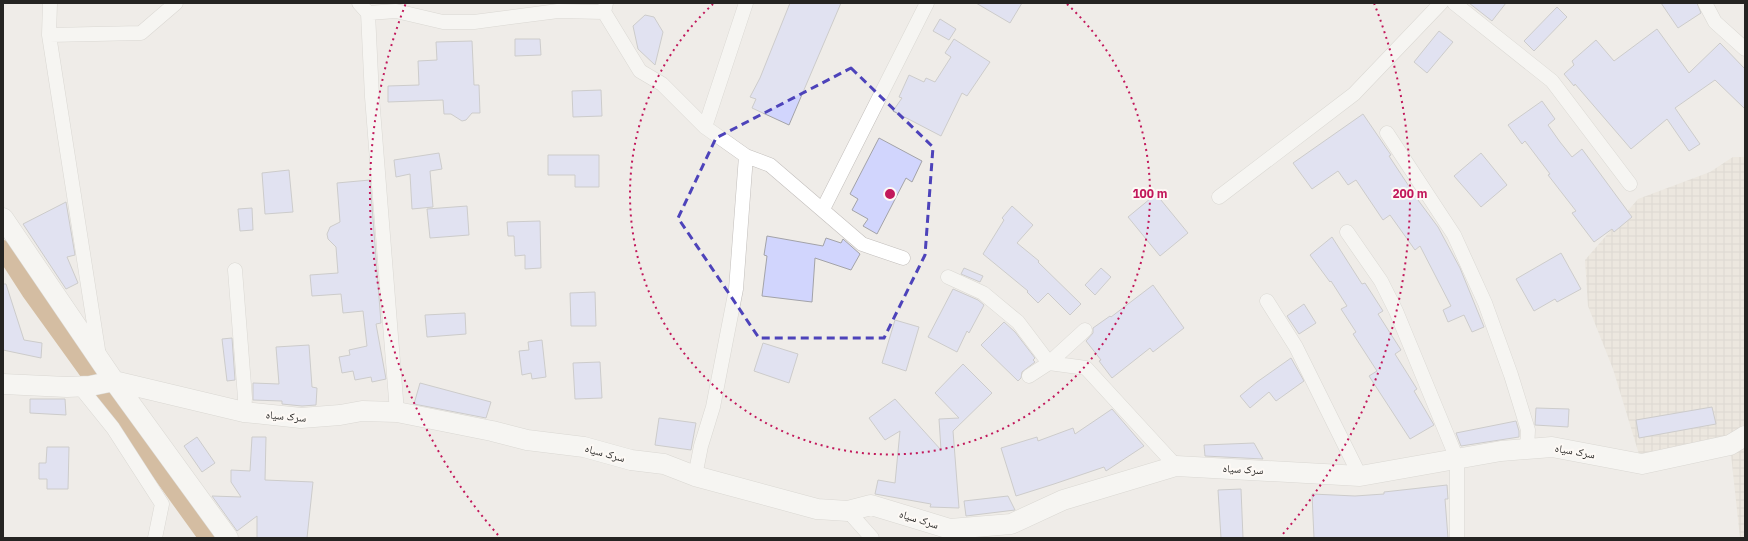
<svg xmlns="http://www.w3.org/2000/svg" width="1748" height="541" viewBox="0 0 1748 541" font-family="'IBM Plex Sans','Noto Naskh Arabic',sans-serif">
	<defs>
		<pattern id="industrial-grid" width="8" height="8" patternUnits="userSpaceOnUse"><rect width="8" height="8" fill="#e8dfd5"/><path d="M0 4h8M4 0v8" fill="none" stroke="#c7bfb7"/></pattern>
	</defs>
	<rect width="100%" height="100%" fill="#efece8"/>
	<path fill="url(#industrial-grid)" d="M 1733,157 L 1745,157 L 1745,538 L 1740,538 L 1730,445 L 1642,464 L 1613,369 L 1588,306 L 1585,260 L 1638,199 L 1710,172 Z"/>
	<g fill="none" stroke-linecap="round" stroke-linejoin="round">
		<path stroke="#b4844e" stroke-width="18" d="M 3,249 L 30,291 L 208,538"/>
	</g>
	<path fill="#d1d5fd" stroke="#a3a3a8" d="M 790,3 L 841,3 L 789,125 L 752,108 L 756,99 L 750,97 L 760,78 Z
		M 976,3 L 1022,3 L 1010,23 Z
		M 1469,3 L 1506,3 L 1492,21 Z
		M 1661,3 L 1697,3 L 1701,13 L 1678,28 Z
		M 1557,7 L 1567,17 L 1534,51 L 1524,41 Z
		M 645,15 L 654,17 L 663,32 L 655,65 L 638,49 L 633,26 Z
		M 940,19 L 956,29 L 949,40 L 933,31 Z
		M 1657,29 L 1689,73 L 1720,43 L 1745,69 L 1745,109 L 1715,80 L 1675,108 L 1700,144 L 1689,151 L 1667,119 L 1631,149 L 1575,84 L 1574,86 L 1564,74 L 1574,65 L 1572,61 L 1596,40 L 1614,61 Z
		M 1439,31 L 1453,42 L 1427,73 L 1414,62 Z
		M 515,39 L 540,39 L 541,55 L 515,56 Z
		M 954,39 L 990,62 L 967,96 L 962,93 L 941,136 L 893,111 L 902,98 L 899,97 L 909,75 L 924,82 L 926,78 L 935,82 L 951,57 L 945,53 Z
		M 472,41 L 474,85 L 479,85 L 480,113 L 472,113 L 466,120 L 462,121 L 451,114 L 444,114 L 443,100 L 388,102 L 388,86 L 419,85 L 418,61 L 437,60 L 436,42 Z
		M 601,90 L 602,116 L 573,117 L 572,91 Z
		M 1542,101 L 1555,119 L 1548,125 L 1560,142 L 1572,157 L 1582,149 L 1632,217 L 1614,232 L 1612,229 L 1594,242 L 1572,213 L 1576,211 L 1548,175 L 1550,174 L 1525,141 L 1522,144 L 1508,125 Z
		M 1363,114 L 1391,155 L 1389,156 L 1418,200 L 1438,227 L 1460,268 L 1484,327 L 1472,332 L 1464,315 L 1448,322 L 1443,310 L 1451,306 L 1420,246 L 1415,250 L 1390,215 L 1383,220 L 1356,180 L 1348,185 L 1338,171 L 1312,189 L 1293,163 Z
		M 879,138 L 922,161 L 912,182 L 906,178 L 877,234 L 863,226 L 868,219 L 852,210 L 858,199 L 850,194 Z
		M 439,153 L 442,169 L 430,171 L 433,207 L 412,209 L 410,174 L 396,177 L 394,160 Z
		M 1481,153 L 1507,185 L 1481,207 L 1454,176 Z
		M 548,155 L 599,155 L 599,187 L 575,187 L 575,175 L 548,175 Z
		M 289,170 L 293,212 L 265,214 L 262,173 Z
		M 370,180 L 381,323 L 376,324 L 386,379 L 372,382 L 371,377 L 355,380 L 353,371 L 342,373 L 339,357 L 350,355 L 349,350 L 367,346 L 363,311 L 343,313 L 341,294 L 312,296 L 310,275 L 338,273 L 336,247 L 328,239 L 327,234 L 330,227 L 340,222 L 337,183 Z
		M 1156,194 L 1188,233 L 1160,256 L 1128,217 Z
		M 66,202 L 75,255 L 67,257 L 78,283 L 66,289 L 23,224 Z
		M 467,206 L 469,235 L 430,238 L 427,209 Z
		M 1012,206 L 1033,225 L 1017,243 L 1039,261 L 1038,262 L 1081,304 L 1070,315 L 1048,293 L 1038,303 L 1027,292 L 1028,291 L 983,254 L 1004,220 L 1002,218 Z
		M 252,208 L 253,230 L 240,231 L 238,209 Z
		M 540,221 L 541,268 L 525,269 L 525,255 L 515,256 L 514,236 L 508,236 L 507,222 Z
		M 767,236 L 823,246 L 826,238 L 841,243 L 843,239 L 860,254 L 851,270 L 815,258 L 812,302 L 762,296 L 767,256 L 764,255 Z
		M 1332,237 L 1362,284 L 1365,283 L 1383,311 L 1378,314 L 1401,350 L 1395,354 L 1417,389 L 1414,391 L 1434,425 L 1410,439 L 1369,376 L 1377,371 L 1353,334 L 1356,332 L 1341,309 L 1347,306 L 1331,281 L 1330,282 L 1310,255 Z
		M 1561,253 L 1581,289 L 1557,302 L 1555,299 L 1534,311 L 1516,279 Z
		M 964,268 L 983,276 L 980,282 L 961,274 Z
		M 1101,268 L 1111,277 L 1095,295 L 1085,285 Z
		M 3,284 L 6,284 L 24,340 L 42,343 L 41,358 L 3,350 Z
		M 1153,285 L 1184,328 L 1153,352 L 1150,348 L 1112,378 L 1099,361 L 1101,360 L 1086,341 L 1093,333 L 1093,328 L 1110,316 L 1111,317 Z
		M 953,289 L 978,300 L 984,305 L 969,333 L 967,331 L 957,352 L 928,337 Z
		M 595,292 L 596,326 L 571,326 L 570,293 Z
		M 1304,304 L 1316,323 L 1299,334 L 1287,316 Z
		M 465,313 L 466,334 L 427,337 L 425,315 Z
		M 895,320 L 919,327 L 906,371 L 882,363 Z
		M 1004,322 L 1015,332 L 1035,358 L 1033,360 L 1035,362 L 1022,372 L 1021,378 L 1018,381 L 981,345 Z
		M 232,338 L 235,380 L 227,381 L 222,339 Z
		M 542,340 L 546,377 L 532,379 L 531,373 L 522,375 L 519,351 L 529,350 L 528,342 Z
		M 763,343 L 798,354 L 789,383 L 754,371 Z
		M 309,345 L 312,387 L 317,388 L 316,405 L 302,406 L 282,404 L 282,401 L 253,400 L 253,383 L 279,384 L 276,347 Z
		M 1291,358 L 1304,381 L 1276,401 L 1269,392 L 1250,408 L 1240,396 L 1257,382 Z
		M 600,362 L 602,398 L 575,399 L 573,363 Z
		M 963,364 L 992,393 L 953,431 L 959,508 L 930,507 L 931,504 L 875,494 L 878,480 L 895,483 L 900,431 L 885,440 L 869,418 L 895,399 L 941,450 L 939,419 L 959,418 L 935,393 Z
		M 420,383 L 491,402 L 486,418 L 414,404 Z
		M 30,399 L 65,399 L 66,415 L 30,413 Z
		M 1712,407 L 1716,424 L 1639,438 L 1636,420 Z
		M 1536,408 L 1569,409 L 1568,427 L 1535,425 Z
		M 1112,409 L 1144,446 L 1106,471 L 1104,467 L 1054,484 L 1016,496 L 1001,448 L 1037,437 L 1038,441 L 1073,428 L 1075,434 Z
		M 659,418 L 696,423 L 691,450 L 655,445 Z
		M 1516,421 L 1519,431 L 1519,437 L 1461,446 L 1456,433 Z
		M 197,437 L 215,463 L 202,472 L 184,446 Z
		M 252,437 L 266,437 L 265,480 L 313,482 L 307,538 L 257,538 L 257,516 L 237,531 L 212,496 L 241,497 L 231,482 L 231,470 L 250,471 Z
		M 1254,443 L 1263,459 L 1205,456 L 1204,445 Z
		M 47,447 L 69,447 L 68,489 L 47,489 L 47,479 L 39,479 L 39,463 L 46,463 Z
		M 1447,485 L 1448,499 L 1445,499 L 1448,538 L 1314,538 L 1312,494 L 1355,496 L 1384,494 L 1384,492 Z
		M 1241,489 L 1243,538 L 1221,538 L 1218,490 Z
		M 1008,496 L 1015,510 L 966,516 L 964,501 Z"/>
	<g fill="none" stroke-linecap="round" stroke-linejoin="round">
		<g stroke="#c2bebb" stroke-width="15">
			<path id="street" d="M 50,3 L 49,35 L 99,356
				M 359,3 L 368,13
				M 606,3 L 604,12 L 640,71 L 662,84 L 705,127 L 746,156 L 736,289 L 713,407 L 701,446 L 695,476
				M 1454,3 L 1552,81 L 1630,184
				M 1705,3 L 1715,22 L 1745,49
				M 49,35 L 141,33 L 176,3
				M 705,127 L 746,3
				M 1387,133 L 1454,235 L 1485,303 L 1511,375 L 1528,430 L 1527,449
				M 746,156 L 770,165 L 862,244 L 903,258
				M 1219,197 L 1354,94 L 1441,3
				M 823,209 L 927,3
				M 1347,232 L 1381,281 L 1396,311 L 1457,459 L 1457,538
				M 235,270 L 245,398 L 244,412
				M 948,277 L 983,293 L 1018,322 L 1049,363 L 1086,368 L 1176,466
				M 1267,301 L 1296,347 L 1360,476
				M 1029,376 L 1049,363 L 1085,330
				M 80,387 L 113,428 L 162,504 L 155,538
				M 397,412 L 372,97 L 368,13 L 396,11 L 443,22 L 474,22 L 558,11 L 604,12
				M 848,511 L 872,538"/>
		</g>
		<g stroke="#c2bebb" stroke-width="21">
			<path id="secondary" d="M 3,218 L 114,381 L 228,538
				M 3,384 L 67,387 L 90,386 L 114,381 L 244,412 L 301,418 L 340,415 L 362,411 L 397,412 L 492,431 L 527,440 L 584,447 L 631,460 L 664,464 L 695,476 L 817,509 L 848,511 L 871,505 L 950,529 L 1011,524 L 1063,500 L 1176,466 L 1360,476 L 1501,451 L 1552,447 L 1642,464 L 1730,445 L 1745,436"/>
		</g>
		<use href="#street" stroke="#fff" stroke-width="14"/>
		<use href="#secondary" stroke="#fff" stroke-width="20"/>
	</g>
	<path d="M0 0H1748V541H0ZM 851,68 L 933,147 L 925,255 L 884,338 L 759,338 L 678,218 L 716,138 Z" fill="#efece8" fill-opacity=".55" fill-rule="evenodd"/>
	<path fill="none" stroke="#4d43ba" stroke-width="3" stroke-dasharray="8 5" stroke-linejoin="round" d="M 851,68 L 933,147 L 925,255 L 884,338 L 759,338 L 678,218 L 716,138 Z"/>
	<g fill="none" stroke="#c2185b" stroke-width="2" stroke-dasharray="2 4">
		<path d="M1067 4A260 260 0 1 1 713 4"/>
		<path d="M498 535A520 520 0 0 1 406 3M1374 3A520 520 0 0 1 1282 535"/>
	</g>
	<g text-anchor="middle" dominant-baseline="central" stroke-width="4" stroke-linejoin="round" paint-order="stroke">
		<g font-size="11" fill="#252422" stroke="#fdf9f5">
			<text transform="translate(286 416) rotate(5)">سرک سیاه</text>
			<text transform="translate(1575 451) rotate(10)">سرک سیاه</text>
			<text transform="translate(605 453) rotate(15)">سرک سیاه</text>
			<text transform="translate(1243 469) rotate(3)">سرک سیاه</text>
			<text transform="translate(919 519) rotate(17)">سرک سیاه</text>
		</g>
	</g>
	<circle cx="890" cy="194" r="6" fill="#c2185b" stroke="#fdf9f5" stroke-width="2"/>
	<g font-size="12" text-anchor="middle" font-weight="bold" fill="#c2185b" stroke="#fdf9f5" stroke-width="4" stroke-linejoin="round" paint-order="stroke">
		<text x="1150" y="198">100 m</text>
		<text x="1410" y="198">200 m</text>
	</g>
	<rect width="1748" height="541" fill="none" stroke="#252422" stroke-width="8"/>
</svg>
